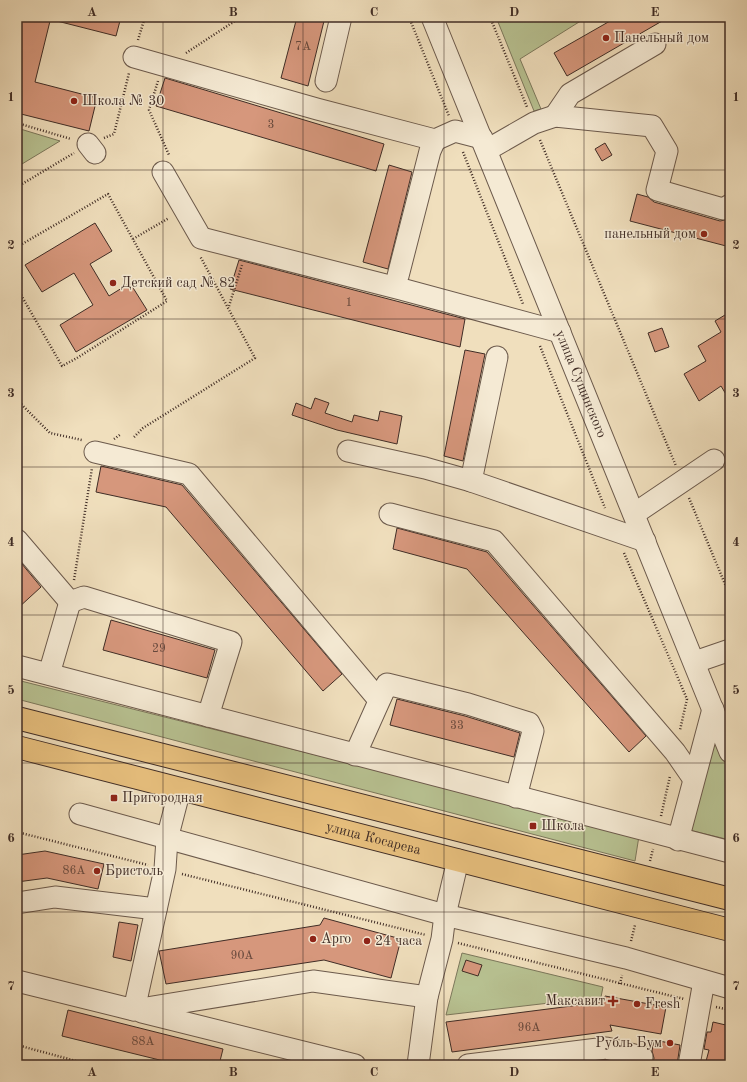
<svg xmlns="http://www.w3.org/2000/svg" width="747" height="1082" viewBox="0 0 747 1082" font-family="'Old Standard TT',serif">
	<rect width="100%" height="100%" fill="#f0dfbd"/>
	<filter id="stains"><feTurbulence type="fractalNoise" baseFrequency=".005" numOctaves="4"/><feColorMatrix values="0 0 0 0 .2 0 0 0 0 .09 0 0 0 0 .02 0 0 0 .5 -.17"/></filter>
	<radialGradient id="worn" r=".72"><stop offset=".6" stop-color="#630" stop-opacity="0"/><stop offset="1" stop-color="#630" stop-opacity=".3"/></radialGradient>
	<path fill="#b8c292" stroke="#7c785c" d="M 496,17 L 587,17 L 520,59 L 541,109 L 534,111 Z
		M 17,128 L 60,141 L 17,167 Z
		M 17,680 L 639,836 L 635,861 L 17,699 Z
		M 715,727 L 730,764 L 730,840 L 689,830 Z
		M 462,953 L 603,987 L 601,997 L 446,1015 Z"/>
	<path fill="#d6977c" stroke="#402d26" d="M 22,17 L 51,17 L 35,82 L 97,98 L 89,131 L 17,113 L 17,35 Z
		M 57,17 L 121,17 L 116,36 L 57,21 Z
		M 297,17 L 325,17 L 308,86 L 281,78 Z
		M 617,17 L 669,17 L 567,76 L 554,53 Z
		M 165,78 L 384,144 L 376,171 L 156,106 Z
		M 605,143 L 612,155 L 602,161 L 595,149 Z
		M 389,165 L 412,172 L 388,269 L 363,262 Z
		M 637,194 L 648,197 L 654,202 L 720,221 L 730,219 L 730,247 L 630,221 Z
		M 95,223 L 112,251 L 90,264 L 109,296 L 130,283 L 147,310 L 76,352 L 60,325 L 93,305 L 74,273 L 42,292 L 25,265 Z
		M 239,260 L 465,319 L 460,347 L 230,289 Z
		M 730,312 L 730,401 L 721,386 L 699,401 L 684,374 L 706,361 L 698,346 L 721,332 L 715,321 Z
		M 662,328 L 669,347 L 655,352 L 648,333 Z
		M 465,350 L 485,354 L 463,461 L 444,456 Z
		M 315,398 L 329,403 L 325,413 L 352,422 L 354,415 L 378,421 L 380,411 L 402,416 L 397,444 L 337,430 L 292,415 L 296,403 L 311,409 Z
		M 101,466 L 182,485 L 342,674 L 323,691 L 166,507 L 96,492 Z
		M 397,528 L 487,552 L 646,736 L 629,752 L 467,569 L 393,549 Z
		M 17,558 L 41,587 L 17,609 Z
		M 111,620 L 215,650 L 207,678 L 103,650 Z
		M 397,699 L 465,716 L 520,733 L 514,757 L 390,725 Z
		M 45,851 L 104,864 L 98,889 L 47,878 L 17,882 L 17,855 Z
		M 324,918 L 401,939 L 391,978 L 324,960 L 166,984 L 159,951 L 320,925 Z
		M 119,922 L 138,925 L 131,961 L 113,957 Z
		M 466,960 L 482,965 L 478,976 L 462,971 Z
		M 605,996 L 666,1007 L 661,1034 L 610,1025 L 612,1031 L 452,1052 L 446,1022 L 603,1002 Z
		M 68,1010 L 223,1049 L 219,1065 L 180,1065 L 62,1036 Z
		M 713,1022 L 730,1026 L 730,1065 L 705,1065 L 709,1050 L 704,1049 L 707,1032 L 711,1032 Z
		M 654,1040 L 680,1045 L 677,1065 L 653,1065 L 654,1058 L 652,1051 Z"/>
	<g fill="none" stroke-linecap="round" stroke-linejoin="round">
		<g stroke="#6c5a4c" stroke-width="23">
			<g id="minor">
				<path id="s1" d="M 432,17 L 730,752"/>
				<path d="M 134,57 L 317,109 L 435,140 L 455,131 L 482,138"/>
				<path d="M 326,81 L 341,17"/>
				<path d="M 555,116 L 570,94 L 655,44"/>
				<path d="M 88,144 L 95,153"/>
				<path d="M 487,150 L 534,123 L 555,116 L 652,126 L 667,151 L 657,190 L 723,209 L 730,205"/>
				<path d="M 163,172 L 201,238 L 401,289 L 560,332"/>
				<path d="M 398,276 L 430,151 L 435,140"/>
				<path d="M 348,451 L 425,468 L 471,481 L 645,541"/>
				<path d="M 95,452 L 189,474 L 379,700 L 387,684 L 468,704 L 529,723 L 533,731 L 516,797"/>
				<path d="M 471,481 L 497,357"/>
				<path d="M 390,514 L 494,541 L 675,752 L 693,778"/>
				<path d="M 634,514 L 714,460"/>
				<path d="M 17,540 L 70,602"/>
				<path d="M 70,602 L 84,597 L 231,642 L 208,716"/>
				<path d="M 695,662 L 730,650"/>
				<path d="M 17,666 L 730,852"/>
				<path d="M 49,674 L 70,602"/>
				<path d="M 355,755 L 385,688"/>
				<path d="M 80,814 L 445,915 L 626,958 L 730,988"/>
				<path d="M 678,840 L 713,709"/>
				<path d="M 17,903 L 55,897 L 156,909"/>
				<path d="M 17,981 L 134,1010 L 165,869 L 167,839 L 180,789"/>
				<path d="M 134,1010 L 313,981 L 427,997"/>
				<path d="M 142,1012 L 355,1065"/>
				<path d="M 418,1065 L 427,997 L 442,939 L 445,915 L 458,860"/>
				<path d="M 468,1065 L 606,1048 L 642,1057 L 641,1065"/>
				<path d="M 689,1065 L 704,981"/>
			</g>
		</g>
		<g stroke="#402d26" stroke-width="24">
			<g id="major">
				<path d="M 17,718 L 730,899"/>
				<path id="s2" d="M 17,747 L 730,930"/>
			</g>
		</g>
		<path stroke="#402d26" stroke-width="2.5" stroke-dasharray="1 2" stroke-linecap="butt" d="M 409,17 L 449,116
			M 490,17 L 527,107
			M 138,40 L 145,17
			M 186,53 L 241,17
			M 158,81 L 149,110 L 169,155
			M 17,123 L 71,139
			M 104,138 L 114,134 L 129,73
			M 540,140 L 676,466
			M 463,152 L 523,304
			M 17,187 L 74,153
			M 133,239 L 169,218
			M 17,247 L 108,194 L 167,301 L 77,358 L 62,366 L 17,288
			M 229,306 L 242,265
			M 540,346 L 605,508
			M 17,400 L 50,433 L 82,440
			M 134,437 L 143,428 L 255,358 L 200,256
			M 114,439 L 121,434
			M 689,498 L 730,596
			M 624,553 L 687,699 L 680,730
			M 74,580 L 92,468
			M 661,816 L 670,776
			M 17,832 L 148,865
			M 650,861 L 653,849
			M 182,874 L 426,935
			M 631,941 L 635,925
			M 458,943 L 684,999
			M 620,984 L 622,975
			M 716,1007 L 730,1010
			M 17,1045 L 91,1065"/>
		<use href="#minor" stroke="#f5ead4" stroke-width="21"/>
		<use href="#major" stroke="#e8c07e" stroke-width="22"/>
	</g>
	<path fill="none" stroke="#402d26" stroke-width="1" stroke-opacity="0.55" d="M 163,17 L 163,1065M 303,17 L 303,1065M 444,17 L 444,1065M 584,17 L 584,1065M 17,170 L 730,170M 17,319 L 730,319M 17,467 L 730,467M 17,615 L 730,615M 17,763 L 730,763M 17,912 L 730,912"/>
	<g fill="#8f2418" stroke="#f5ead4" stroke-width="1.5">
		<circle cx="606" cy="38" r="4"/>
		<circle cx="74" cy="101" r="4"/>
		<circle cx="704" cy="234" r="4"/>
		<circle cx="113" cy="283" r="4"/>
		<rect x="110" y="794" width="8" height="8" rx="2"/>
		<rect x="529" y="822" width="8" height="8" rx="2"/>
		<circle cx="97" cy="871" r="4"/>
		<circle cx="313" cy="939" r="4"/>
		<circle cx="367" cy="941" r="4"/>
		<path d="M611 995h4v4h4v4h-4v4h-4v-4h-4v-4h4z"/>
		<circle cx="637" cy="1004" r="4"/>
		<circle cx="670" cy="1043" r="4"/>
	</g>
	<g text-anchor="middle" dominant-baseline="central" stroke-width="3" stroke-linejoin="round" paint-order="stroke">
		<g font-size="12" fill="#66483c">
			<text x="303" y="47">7А</text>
			<text x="271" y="125">3</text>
			<text x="349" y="303">1</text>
			<text x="159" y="649">29</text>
			<text x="457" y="726">33</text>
			<text x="74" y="871">86А</text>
			<text x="242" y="956">90А</text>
			<text x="529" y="1028">96А</text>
			<text x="143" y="1042">88А</text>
		</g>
		<g font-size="14" fill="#402d26" stroke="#f5ead4" text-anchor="start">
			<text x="614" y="38">Панельный дом</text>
			<text x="82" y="101">Школа № 30</text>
			<text x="696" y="234" text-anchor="end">панельный дом</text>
			<text x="121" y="283">Детский сад № 82</text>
			<text x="122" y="798">Пригородная</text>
			<text x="541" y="826">Школа</text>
			<text x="105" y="871">Бристоль</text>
			<text x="321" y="939">Арго</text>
			<text x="375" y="941">24 часа</text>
			<text x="605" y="1001" text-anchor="end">Максавит</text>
			<text x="645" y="1004">Fresh</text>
			<text x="662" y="1043" text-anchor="end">Рубль Бум</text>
		</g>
		<g font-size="14" fill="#402d26" stroke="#f5ead4">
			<text stroke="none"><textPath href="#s1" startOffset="396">улица Сущинского</textPath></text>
			<text stroke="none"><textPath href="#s2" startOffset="368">улица Косарева</textPath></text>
		</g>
	</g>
	<rect width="747" height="1082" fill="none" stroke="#f0dfbd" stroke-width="44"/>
	<rect x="22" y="22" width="703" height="1038" fill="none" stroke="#402d26" stroke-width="1.5"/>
	<g font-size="13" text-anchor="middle" font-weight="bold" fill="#402d26">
		<text x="92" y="16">A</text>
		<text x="233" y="16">B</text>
		<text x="374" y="16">C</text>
		<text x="514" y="16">D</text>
		<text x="655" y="16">E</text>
		<text x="11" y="101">1</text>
		<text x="736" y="101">1</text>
		<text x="11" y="249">2</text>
		<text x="736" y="249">2</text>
		<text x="11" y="397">3</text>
		<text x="736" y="397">3</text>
		<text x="11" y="546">4</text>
		<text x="736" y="546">4</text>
		<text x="11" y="694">5</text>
		<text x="736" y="694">5</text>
		<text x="11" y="842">6</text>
		<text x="736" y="842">6</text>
		<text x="11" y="990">7</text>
		<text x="736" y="990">7</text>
		<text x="92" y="1076">A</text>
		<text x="233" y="1076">B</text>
		<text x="374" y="1076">C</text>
		<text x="514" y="1076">D</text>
		<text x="655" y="1076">E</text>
	</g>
	<rect width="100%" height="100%" filter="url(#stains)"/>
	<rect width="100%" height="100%" fill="url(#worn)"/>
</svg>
